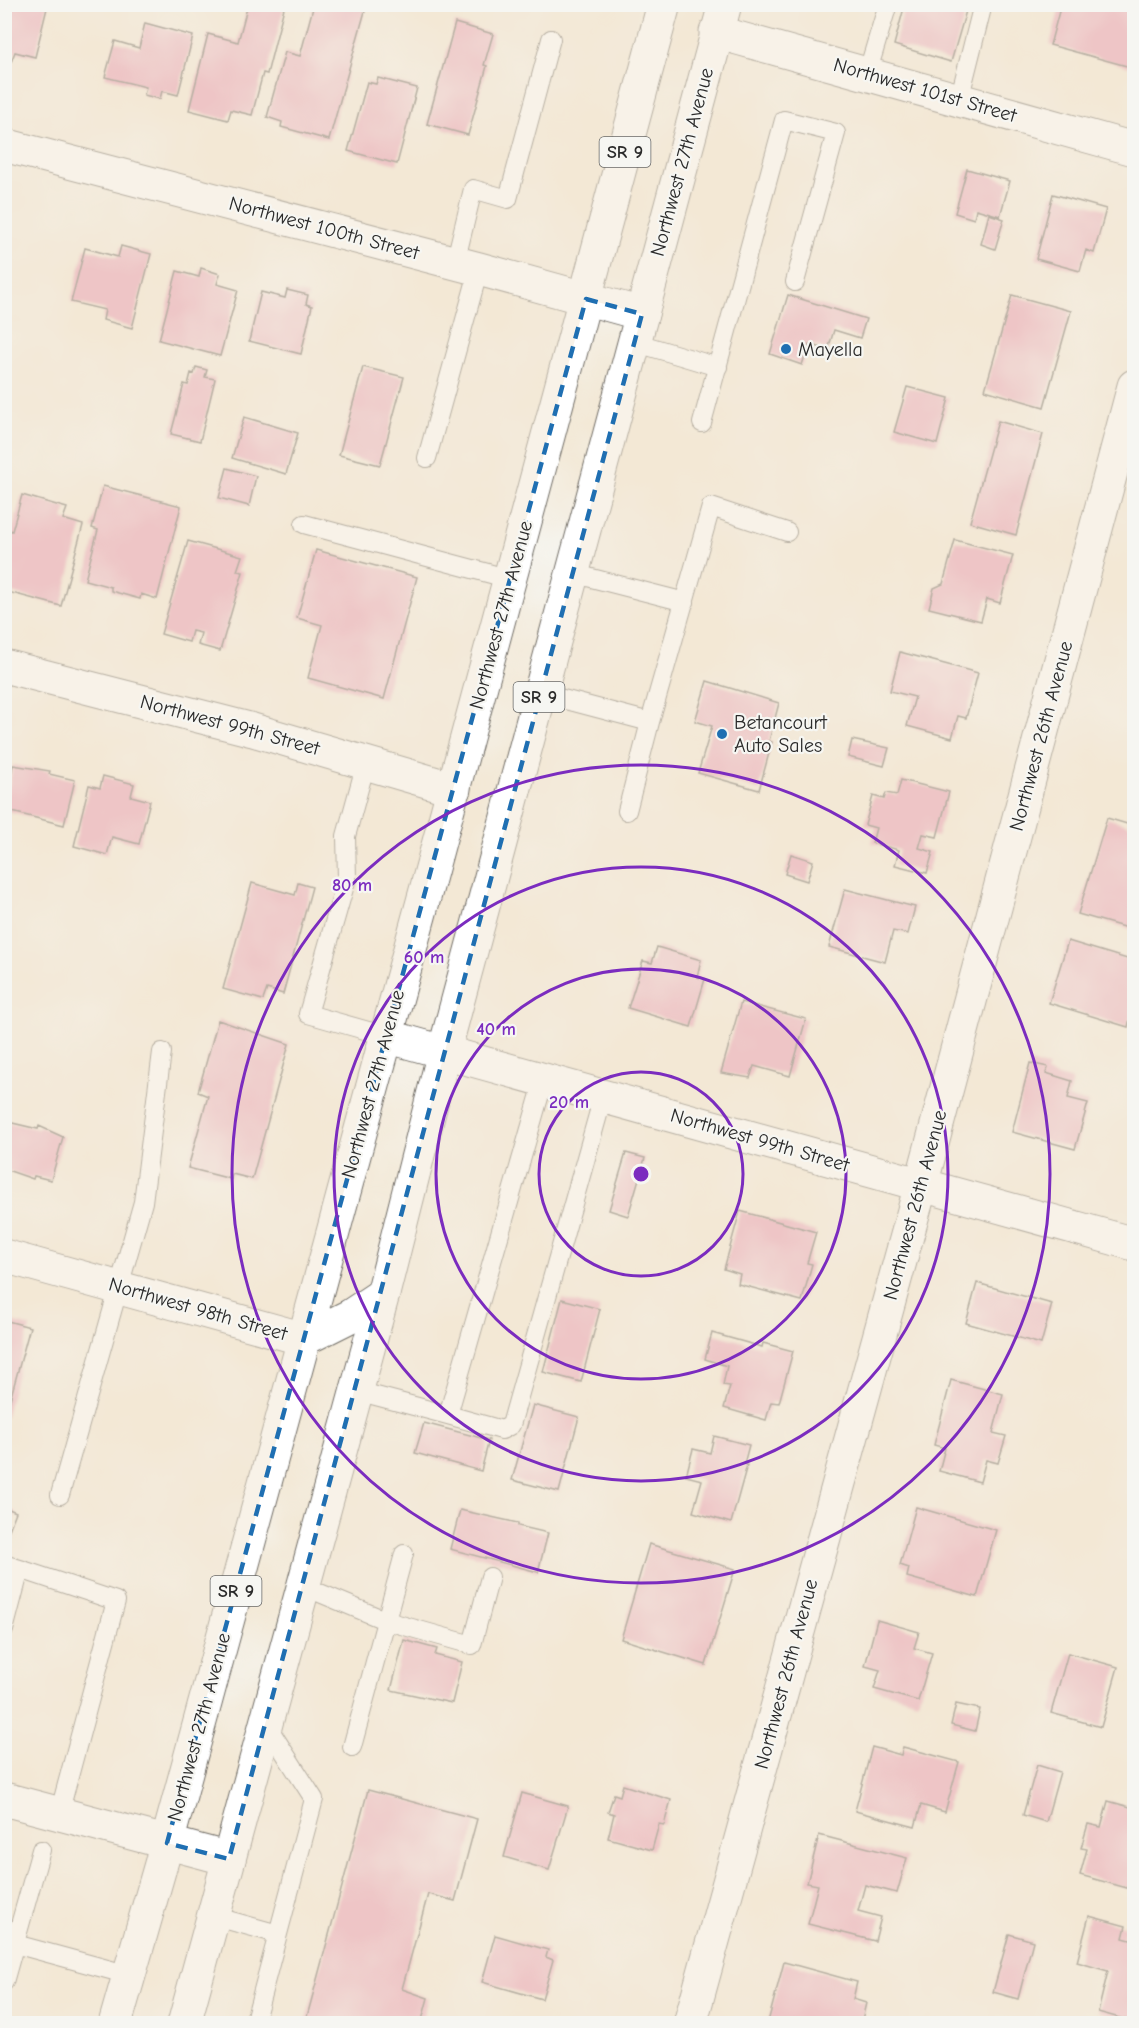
<svg xmlns="http://www.w3.org/2000/svg" width="1139" height="2028" viewBox="0 0 1139 2028" font-family="'Comic Neue',sans-serif">
	<rect width="100%" height="100%" fill="#f6f6f2"/>
	<filter id="ink" filterUnits="userSpaceOnUse"><feTurbulence type="fractalNoise" baseFrequency=".0167" numOctaves="2"/><feDisplacementMap in="SourceGraphic" scale="12" xChannelSelector="R" yChannelSelector="G"/><feConvolveMatrix kernelMatrix="1 2 1 2 8 2 1 2 1" color-interpolation-filters="sRGB"/></filter>
	<filter id="wash" filterUnits="userSpaceOnUse"><feTurbulence type="fractalNoise" baseFrequency=".008" numOctaves="4" result="noise"/><feDisplacementMap in="SourceGraphic" scale="24" xChannelSelector="R" yChannelSelector="G"/><feGaussianBlur stdDeviation="1.35" result="paint"/><feColorMatrix in="noise" values="0 0 0 0 0 0 0 0 0 0 0 0 0 0 0 0 0 1.4 0 .05"/><feComposite in="paint" operator="in"/></filter>
	<g filter="url(#wash)">
		<rect width="100%" height="100%" fill="#f3e8d5"/>
		<g id="blocks">
			<path fill="#e89cb4" d="M 4,4 L 48,4 L 35,57 L 15,52 L 11,62 L 4,60 Z
				M 248,4 L 285,4 L 267,74 L 263,73 L 252,115 L 231,110 L 228,120 L 189,110 L 208,34 L 238,42 Z
				M 314,4 L 367,4 L 329,140 L 281,127 L 282,122 L 267,117 L 285,52 L 300,56 Z
				M 905,4 L 968,4 L 951,62 L 894,45 Z
				M 1061,4 L 1121,4 L 1134,8 L 1134,68 L 1050,45 Z
				M 145,23 L 193,36 L 178,95 L 162,91 L 160,99 L 144,95 L 146,87 L 105,77 L 115,41 L 139,48 Z
				M 455,23 L 493,34 L 484,65 L 487,66 L 468,135 L 427,124 Z
				M 378,78 L 417,88 L 397,164 L 348,151 L 367,82 L 376,84 Z
				M 967,169 L 1010,181 L 1000,216 L 976,209 L 974,219 L 955,213 Z
				M 1053,194 L 1106,209 L 1094,253 L 1086,250 L 1080,271 L 1036,259 Z
				M 989,214 L 1004,219 L 995,249 L 981,244 Z
				M 121,246 L 151,254 L 132,328 L 103,320 L 105,310 L 71,302 L 85,248 L 118,257 Z
				M 201,268 L 220,274 L 217,284 L 238,290 L 220,356 L 159,340 L 177,271 L 199,277 Z
				M 287,290 L 308,295 L 306,304 L 312,306 L 301,354 L 249,341 L 261,292 L 285,298 Z
				M 788,295 L 866,319 L 860,338 L 834,330 L 828,350 L 809,344 L 802,365 L 770,354 Z
				M 1012,295 L 1071,311 L 1044,407 L 985,390 Z
				M 196,367 L 207,370 L 205,377 L 215,379 L 200,441 L 171,434 L 184,384 L 188,385 L 191,373 L 194,374 Z
				M 363,367 L 404,377 L 380,465 L 339,455 Z
				M 907,387 L 949,398 L 937,444 L 894,432 Z
				M 244,417 L 298,433 L 286,474 L 232,458 Z
				M 998,421 L 1043,434 L 1016,535 L 970,522 Z
				M 227,468 L 256,476 L 249,506 L 219,498 Z
				M 103,486 L 181,506 L 157,599 L 141,594 L 140,599 L 111,591 L 111,587 L 85,580 L 98,530 L 92,528 Z
				M 22,495 L 67,508 L 63,519 L 83,525 L 61,606 L 4,591 L 4,529 L 12,531 Z
				M 955,540 L 1013,555 L 1000,603 L 987,599 L 981,621 L 929,608 L 934,588 L 943,584 Z
				M 188,541 L 242,556 L 237,571 L 243,572 L 220,651 L 198,645 L 201,633 L 192,631 L 189,642 L 161,634 Z
				M 316,550 L 417,577 L 384,699 L 308,678 L 322,625 L 297,618 Z
				M 900,652 L 978,673 L 966,718 L 958,716 L 952,738 L 907,726 L 915,697 L 890,691 Z
				M 707,681 L 779,703 L 769,741 L 772,742 L 759,790 L 698,773 L 712,726 L 695,721 Z
				M 852,740 L 889,748 L 884,766 L 848,757 Z
				M 13,765 L 50,771 L 49,774 L 75,780 L 64,825 L 4,810 Z
				M 103,776 L 134,784 L 131,796 L 150,801 L 139,844 L 112,837 L 107,855 L 74,846 L 89,785 L 100,788 Z
				M 901,780 L 949,792 L 937,837 L 923,834 L 919,848 L 933,852 L 927,873 L 895,865 L 899,850 L 872,843 L 876,828 L 865,825 L 873,796 L 884,799 L 886,793 L 897,795 Z
				M 1107,818 L 1134,826 L 1134,930 L 1078,914 Z
				M 791,854 L 813,861 L 807,881 L 785,874 Z
				M 252,883 L 295,895 L 298,883 L 312,887 L 283,994 L 267,989 L 263,1000 L 223,989 Z
				M 845,889 L 915,907 L 908,934 L 893,931 L 885,962 L 829,947 Z
				M 1068,941 L 1134,961 L 1134,1003 L 1128,1027 L 1049,1003 Z
				M 657,947 L 701,960 L 697,977 L 705,979 L 691,1027 L 628,1008 L 643,961 L 652,963 Z
				M 741,1002 L 806,1019 L 790,1076 L 754,1066 L 750,1078 L 721,1073 Z
				M 218,1020 L 289,1044 L 252,1179 L 232,1174 L 231,1179 L 188,1168 L 208,1096 L 198,1092 Z
				M 1030,1063 L 1048,1067 L 1046,1073 L 1072,1081 L 1068,1098 L 1088,1103 L 1075,1149 L 1012,1132 Z
				M 4,1121 L 38,1129 L 39,1126 L 63,1137 L 51,1180 L 34,1176 L 33,1179 L 4,1169 Z
				M 626,1153 L 645,1158 L 628,1216 L 609,1210 Z
				M 740,1211 L 816,1232 L 807,1263 L 812,1264 L 802,1301 L 738,1284 L 740,1274 L 724,1269 Z
				M 977,1283 L 1052,1304 L 1041,1344 L 966,1323 Z
				M 562,1299 L 600,1309 L 581,1382 L 543,1372 Z
				M 4,1320 L 30,1327 L 5,1418 L 4,1418 Z
				M 712,1333 L 762,1347 L 763,1343 L 793,1351 L 779,1403 L 771,1402 L 766,1420 L 724,1408 L 730,1386 L 723,1385 L 727,1366 L 705,1359 Z
				M 951,1380 L 1003,1394 L 993,1433 L 1006,1436 L 998,1463 L 986,1460 L 980,1482 L 939,1471 L 945,1448 L 934,1445 Z
				M 533,1405 L 579,1417 L 559,1492 L 512,1480 Z
				M 424,1423 L 489,1440 L 481,1471 L 415,1453 Z
				M 714,1436 L 749,1445 L 744,1464 L 747,1465 L 731,1523 L 693,1512 L 702,1480 L 686,1476 L 693,1449 L 710,1453 Z
				M 4,1507 L 16,1512 L 9,1530 L 4,1529 Z
				M 916,1507 L 996,1530 L 977,1597 L 907,1577 L 909,1568 L 900,1565 Z
				M 460,1510 L 518,1523 L 518,1526 L 548,1533 L 538,1572 L 450,1549 Z
				M 649,1544 L 735,1569 L 706,1665 L 621,1639 Z
				M 877,1620 L 919,1632 L 914,1648 L 932,1653 L 918,1701 L 874,1689 L 880,1670 L 865,1666 Z
				M 404,1640 L 437,1649 L 435,1655 L 462,1662 L 452,1703 L 391,1690 Z
				M 1068,1653 L 1118,1667 L 1101,1727 L 1051,1713 Z
				M 956,1704 L 980,1709 L 975,1731 L 951,1725 Z
				M 872,1747 L 901,1755 L 903,1747 L 959,1762 L 945,1812 L 921,1805 L 915,1827 L 855,1811 Z
				M 1037,1765 L 1060,1772 L 1046,1822 L 1023,1815 Z
				M 623,1785 L 671,1800 L 664,1825 L 659,1824 L 652,1850 L 608,1838 L 614,1814 L 608,1812 L 614,1794 L 620,1796 Z
				M 368,1790 L 477,1819 L 455,1901 L 428,1894 L 402,1989 L 428,1998 L 421,2024 L 305,2024 Z
				M 522,1793 L 568,1806 L 549,1870 L 504,1857 Z
				M 1108,1801 L 1134,1808 L 1134,1890 L 1080,1875 L 1087,1849 L 1081,1848 L 1088,1824 L 1101,1827 Z
				M 819,1835 L 907,1858 L 897,1893 L 865,1885 L 858,1911 L 881,1917 L 875,1941 L 808,1924 L 818,1885 L 807,1883 Z
				M 1089,1916 L 1126,1926 L 1123,1938 L 1134,1941 L 1134,2022 L 1098,2012 L 1108,1971 L 1077,1962 Z
				M 1009,1934 L 1033,1941 L 1018,1999 L 993,1992 Z
				M 495,1935 L 548,1950 L 546,1957 L 553,1960 L 542,1999 L 482,1982 Z
				M 784,1962 L 857,1982 L 853,1999 L 866,2003 L 861,2024 L 768,2022 Z"/>
		</g>
	</g>
	<g filter="url(#ink)">
		<use href="#blocks" fill-opacity="0" stroke="#716d66" stroke-width="1.5"/>
		<g fill="none" stroke-linecap="round" stroke-linejoin="round">
			<g stroke="#716d66" stroke-width="20">
				<path id="service" d="M 867,74 L 888,4
					M 959,100 L 983,4
					M 455,263 L 473,189 L 508,199 L 551,39
					M 634,342 L 718,367
					M 702,423 L 784,120 L 836,133 L 795,282
					M 427,458 L 479,269
					M 304,524 L 510,579
					M 572,573 L 685,602
					M 540,693 L 650,722 L 627,811
					M 650,722 L 711,507 L 787,532
					M 366,763 L 346,836 L 347,878 L 308,1014 L 386,1036
					M 357,1391 L 448,1415 L 544,1080
					M 448,1415 L 502,1430 L 511,1425 L 603,1097
					M 60,1495 L 143,1202 L 162,1052
					M 4,1564 L 20,1569 L 4,1630
					M 20,1569 L 116,1601 L 59,1814
					M 303,1586 L 387,1621 L 472,1645 L 490,1577
					M 352,1747 L 404,1554
					M 213,1916 L 278,1934
					M 15,1944 L 129,1975
					M 4,1982 L 41,1850
					M 254,2024 L 314,1799 L 266,1724"/>
			</g>
			<g stroke="#716d66" stroke-width="35">
				<path id="minor" d="M 716,32 L 1134,149
					M 4,145 L 479,269 L 642,314
					M 4,666 L 253,730 L 454,789
					M 386,1036 L 1134,1244
					M 4,1256 L 304,1339 L 350,1316 L 383,1294
					M 4,1799 L 229,1859
					M 690,2024 L 921,1185 L 1134,386"/>
			</g>
			<g stroke="#716d66" stroke-width="35">
				<path id="primary" d="M 115,2024 L 167,1843 L 428,883 L 664,4
					M 184,2024 L 383,1294 L 444,1052 L 725,4"/>
			</g>
			<use href="#service" stroke="#fff" stroke-width="18"/>
			<use href="#minor" stroke="#fff" stroke-width="33"/>
			<use href="#primary" stroke="#fff" stroke-width="33"/>
		</g>
	</g>
	<path d="M0 0H1139V2028H0ZM 586,299 L 642,314 L 229,1859 L 167,1843 Z" fill="#f3e8d5" fill-opacity=".55" fill-rule="evenodd"/>
	<path fill="none" stroke="#1f6fb2" stroke-width="4.5" stroke-dasharray="12 8" stroke-linejoin="round" d="M 586,299 L 642,314 L 229,1859 L 167,1843 Z"/>
	<g fill="none" stroke="#7b2cbf" stroke-width="3">
		<circle cx="641" cy="1174" r="102"/>
		<circle cx="641" cy="1174" r="205"/>
		<circle cx="641" cy="1174" r="307"/>
		<circle cx="641" cy="1174" r="409"/>
	</g>
	<g fill="#1f6fb2" stroke="#f6f6f2" stroke-width="2">
		<circle cx="786" cy="349" r="6"/>
		<circle cx="722" cy="734" r="6"/>
	</g>
	<g text-anchor="middle" dominant-baseline="central" stroke-width="4.5" stroke-linejoin="round" paint-order="stroke">
		<g fill="#f6f6f2" stroke="#686867" stroke-width="1.5">
			<rect x="599.5" y="137" width="51" height="30" rx="4.5"/>
			<rect x="513.5" y="682" width="51" height="30" rx="4.5"/>
			<rect x="210.5" y="1576" width="51" height="30" rx="4.5"/>
		</g>
		<g font-size="18" font-weight="bold" fill="#2b2b2b">
			<text x="625" y="152">SR 9</text>
			<text x="539" y="697">SR 9</text>
			<text x="236" y="1591">SR 9</text>
		</g>
		<g font-size="20" fill="#2b2b2b" stroke="#f6f6f2">
			<text transform="translate(925 90) rotate(16)">Northwest 101st Street</text>
			<text transform="translate(682 162) rotate(-75)">Northwest 27th Avenue</text>
			<text transform="translate(324 228) rotate(15)">Northwest 100th Street</text>
			<text transform="translate(501 615) rotate(-75)">Northwest 27th Avenue</text>
			<text transform="translate(230 725) rotate(15)">Northwest 99th Street</text>
			<text transform="translate(1041 736) rotate(-75)">Northwest 26th Avenue</text>
			<text transform="translate(373 1084) rotate(-75)">Northwest 27th Avenue</text>
			<text transform="translate(760 1140) rotate(16)">Northwest 99th Street</text>
			<text transform="translate(915 1205) rotate(-75)">Northwest 26th Avenue</text>
			<text transform="translate(198 1309) rotate(16)">Northwest 98th Street</text>
			<text transform="translate(786 1674) rotate(-75)">Northwest 26th Avenue</text>
			<text transform="translate(199 1727) rotate(-75)">Northwest 27th Avenue</text>
		</g>
		<g font-size="20" fill="#2b2b2b" stroke="#f6f6f2" text-anchor="start">
			<text x="798" y="349">Mayella</text>
			<text x="734" y="722">Betancourt<tspan x="734" dy="23">Auto Sales</tspan></text>
		</g>
	</g>
	<circle cx="641" cy="1174" r="9" fill="#7b2cbf" stroke="#f6f6f2" stroke-width="3"/>
	<g font-size="18" text-anchor="middle" font-weight="bold" fill="#7b2cbf" stroke="#f6f6f2" stroke-width="4.5" stroke-linejoin="round" paint-order="stroke">
		<text x="352" y="891">80 m</text>
		<text x="424" y="963">60 m</text>
		<text x="496" y="1035">40 m</text>
		<text x="569" y="1108">20 m</text>
	</g>
	<rect width="1139" height="2028" fill="none" stroke="#f6f6f2" stroke-width="24"/>
</svg>
